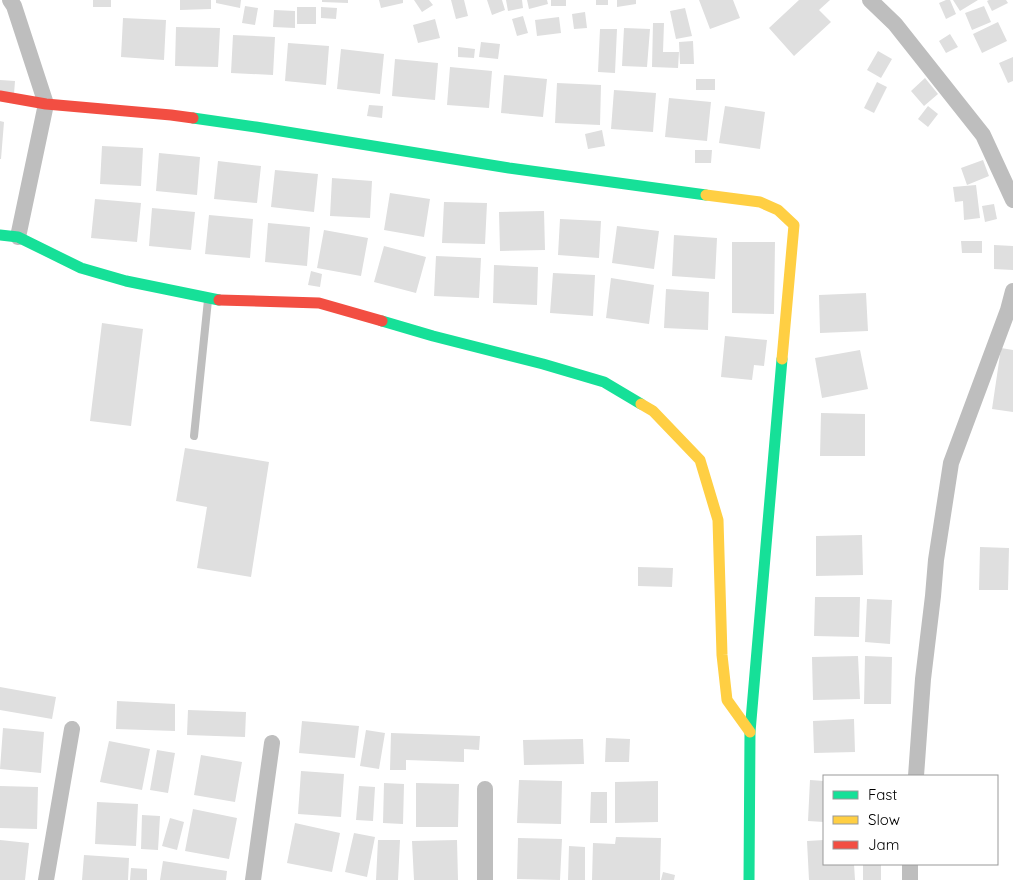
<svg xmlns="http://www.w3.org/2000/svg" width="1013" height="880" viewBox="0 0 1013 880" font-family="Quicksand,sans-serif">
	<rect width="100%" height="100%" fill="#fff"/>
	<path fill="#dfdfdf" d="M 93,0 L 111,0 L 111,7 L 93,7 Z
		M 180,0 L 211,0 L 211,9 L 180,10 Z
		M 216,0 L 241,0 L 240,8 L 216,3 Z
		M 322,0 L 348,0 L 348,3 L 322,2 Z
		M 379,0 L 403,0 L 403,3 L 381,8 Z
		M 414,0 L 429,0 L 433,5 L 422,12 Z
		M 451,0 L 464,0 L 468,16 L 456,19 Z
		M 487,0 L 502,0 L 505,10 L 492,15 Z
		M 506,0 L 522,0 L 523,8 L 508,11 Z
		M 527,0 L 547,0 L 548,4 L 529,9 Z
		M 551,0 L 566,0 L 566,6 L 551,6 Z
		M 596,0 L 608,0 L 608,5 L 596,5 Z
		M 617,0 L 636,0 L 636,4 L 617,7 Z
		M 699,0 L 733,0 L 740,18 L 710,29 Z
		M 799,0 L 830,0 L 819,10 L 831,22 L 794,56 L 769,28 Z
		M 946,0 L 950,0 L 956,14 L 946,19 L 939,3 Z
		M 953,0 L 978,0 L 960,11 Z
		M 989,0 L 1006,0 L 1008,3 L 992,11 L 987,1 Z
		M 245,6 L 258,8 L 255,25 L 242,23 Z
		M 984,6 L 991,22 L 972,30 L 965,13 Z
		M 297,7 L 316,7 L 316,24 L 297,24 Z
		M 321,7 L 337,8 L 336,19 L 321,18 Z
		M 685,8 L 692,36 L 676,39 L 670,11 Z
		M 274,10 L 295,11 L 295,28 L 273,27 Z
		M 585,12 L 587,28 L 574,29 L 572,14 Z
		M 523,16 L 528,33 L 517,36 L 512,19 Z
		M 559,17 L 561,33 L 537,36 L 535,20 Z
		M 123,18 L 166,20 L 164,60 L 121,57 Z
		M 435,19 L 440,38 L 418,43 L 413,25 Z
		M 998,22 L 1007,41 L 982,53 L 973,34 Z
		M 653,23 L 664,23 L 663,52 L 679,52 L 678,68 L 652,67 Z
		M 176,27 L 220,28 L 218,67 L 175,66 Z
		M 624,28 L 650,29 L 647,67 L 622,66 Z
		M 600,29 L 617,29 L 615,73 L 598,72 Z
		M 950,34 L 958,47 L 946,53 L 939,41 Z
		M 233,35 L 275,37 L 273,75 L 231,73 Z
		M 693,41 L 694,64 L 680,64 L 679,42 Z
		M 481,42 L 500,44 L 498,59 L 479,57 Z
		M 288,43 L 329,46 L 326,85 L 285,81 Z
		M 458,47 L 475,49 L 474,58 L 458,57 Z
		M 341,49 L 384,54 L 380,94 L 337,89 Z
		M 878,51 L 892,59 L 881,78 L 867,70 Z
		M 1013,57 L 1013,81 L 1008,83 L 999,63 Z
		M 395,59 L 438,63 L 435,100 L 392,96 Z
		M 450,67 L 492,71 L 489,108 L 447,105 Z
		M 504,75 L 547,79 L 543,117 L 501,113 Z
		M 925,78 L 938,94 L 924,106 L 911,91 Z
		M 696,79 L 715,79 L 715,90 L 696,90 Z
		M 0,80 L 15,81 L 14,94 L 0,93 Z
		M 877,82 L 887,87 L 874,113 L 864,108 Z
		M 557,83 L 601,85 L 600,125 L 555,123 Z
		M 614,90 L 656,93 L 653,132 L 611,129 Z
		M 669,98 L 711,102 L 707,141 L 665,137 Z
		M 369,105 L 383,106 L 382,118 L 367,116 Z
		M 725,106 L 765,112 L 760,149 L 719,143 Z
		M 928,106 L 938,114 L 928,127 L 918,119 Z
		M 0,121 L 4,122 L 1,159 L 0,159 Z
		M 602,130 L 605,146 L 588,149 L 585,134 Z
		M 102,146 L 143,148 L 141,186 L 100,184 Z
		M 695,150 L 712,150 L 711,163 L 695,163 Z
		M 159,153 L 200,157 L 197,195 L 156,191 Z
		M 983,160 L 989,176 L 967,185 L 961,168 Z
		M 218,161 L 261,166 L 257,203 L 214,199 Z
		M 275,170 L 318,174 L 314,212 L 271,207 Z
		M 332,178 L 372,181 L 370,218 L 330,216 Z
		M 976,185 L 980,218 L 964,220 L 963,201 L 955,202 L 953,187 Z
		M 390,193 L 430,199 L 424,237 L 384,230 Z
		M 95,199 L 141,203 L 137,242 L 91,238 Z
		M 444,202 L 487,203 L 485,244 L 442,243 Z
		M 994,204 L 997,219 L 985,222 L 982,206 Z
		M 152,208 L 195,212 L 191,250 L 149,246 Z
		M 544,211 L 545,250 L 500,251 L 499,212 Z
		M 209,215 L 253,219 L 250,258 L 205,254 Z
		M 560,219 L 601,221 L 599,258 L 558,255 Z
		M 268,223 L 310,227 L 307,266 L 265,262 Z
		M 617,226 L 659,231 L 654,269 L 612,263 Z
		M 324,230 L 368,238 L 361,276 L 317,268 Z
		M 674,235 L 717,238 L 715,279 L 672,276 Z
		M 961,241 L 982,241 L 982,253 L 962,253 Z
		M 732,242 L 775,242 L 774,314 L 732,313 Z
		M 994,245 L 1013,246 L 1013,270 L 994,269 Z
		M 384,246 L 426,257 L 416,293 L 374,282 Z
		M 436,256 L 481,258 L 479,298 L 434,296 Z
		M 494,265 L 538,267 L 537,305 L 493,303 Z
		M 311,271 L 322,274 L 320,287 L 308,285 Z
		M 553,273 L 595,275 L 593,316 L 550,313 Z
		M 611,278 L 654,285 L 649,324 L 606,318 Z
		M 666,289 L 709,292 L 708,330 L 664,328 Z
		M 866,293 L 868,331 L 820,333 L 819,295 Z
		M 102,323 L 143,329 L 131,426 L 90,421 Z
		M 725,336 L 767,340 L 764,366 L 754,365 L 752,380 L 721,377 Z
		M 1001,348 L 1013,350 L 1013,412 L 992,409 Z
		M 860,350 L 868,389 L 822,398 L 815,358 Z
		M 821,413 L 865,414 L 865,456 L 820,456 Z
		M 185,448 L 269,462 L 251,577 L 197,568 L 207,507 L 176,501 Z
		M 862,535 L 863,575 L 816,576 L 816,536 Z
		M 980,547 L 1009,548 L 1008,590 L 979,590 Z
		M 638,567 L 673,568 L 672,587 L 638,586 Z
		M 815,597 L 860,597 L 859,637 L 814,636 Z
		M 867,599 L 892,600 L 890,644 L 865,642 Z
		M 858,656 L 860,699 L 813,700 L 812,657 Z
		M 865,656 L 892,657 L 891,704 L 864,704 Z
		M 0,687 L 56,697 L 52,719 L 0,710 Z
		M 117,701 L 175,704 L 175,731 L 116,729 Z
		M 188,710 L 246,712 L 245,737 L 187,735 Z
		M 854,719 L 855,752 L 814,753 L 813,721 Z
		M 302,721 L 359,726 L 355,758 L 299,753 Z
		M 3,728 L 44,732 L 41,773 L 0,769 Z
		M 366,730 L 385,733 L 379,769 L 360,766 Z
		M 391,733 L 480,736 L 479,750 L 464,749 L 464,762 L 406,760 L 406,770 L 390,770 Z
		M 606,738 L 630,739 L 629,762 L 605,762 Z
		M 583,739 L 584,764 L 524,765 L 523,740 Z
		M 109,741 L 150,749 L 142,790 L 100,782 Z
		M 157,750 L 175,753 L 168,793 L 150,790 Z
		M 201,755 L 242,762 L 235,802 L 194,795 Z
		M 301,771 L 344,774 L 341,817 L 298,814 Z
		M 519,780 L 562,781 L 561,824 L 517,823 Z
		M 810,780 L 824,781 L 824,822 L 808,821 Z
		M 658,781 L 658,822 L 615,823 L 615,782 Z
		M 384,783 L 404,784 L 403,824 L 383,823 Z
		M 416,783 L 459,784 L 458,827 L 416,827 Z
		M 0,786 L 38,787 L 37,829 L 0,828 Z
		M 359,786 L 375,787 L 373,821 L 356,820 Z
		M 591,792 L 607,792 L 607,823 L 590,823 Z
		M 97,802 L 138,804 L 136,846 L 95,844 Z
		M 193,809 L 237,818 L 229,859 L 185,851 Z
		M 142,815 L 160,816 L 158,850 L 141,849 Z
		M 170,818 L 184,822 L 177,850 L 162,846 Z
		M 295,823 L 340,833 L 332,872 L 287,863 Z
		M 354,833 L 375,837 L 367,877 L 345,872 Z
		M 616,837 L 661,838 L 660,880 L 592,880 L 593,843 L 615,844 Z
		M 518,838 L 562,839 L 560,880 L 517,879 Z
		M 0,840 L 29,843 L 25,880 L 0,880 Z
		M 378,840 L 400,840 L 398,880 L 376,880 Z
		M 457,840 L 458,880 L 414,880 L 412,841 Z
		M 824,840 L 824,864 L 854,864 L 855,880 L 809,880 L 807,841 Z
		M 569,846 L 585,847 L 585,880 L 568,880 Z
		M 84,855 L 129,858 L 128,880 L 82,880 Z
		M 163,861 L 227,871 L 226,880 L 160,880 Z
		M 863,864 L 881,864 L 881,880 L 863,880 Z
		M 131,868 L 147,869 L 147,880 L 130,880 Z
		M 663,872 L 675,875 L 674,880 L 661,880 Z"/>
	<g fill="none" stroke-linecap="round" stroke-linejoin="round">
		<path stroke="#bebebe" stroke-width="8" d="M 194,436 L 208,300"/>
		<path stroke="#bebebe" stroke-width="16" d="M 10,0 L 14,6 L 46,104 L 18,237
			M 870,0 L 895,24 L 983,135 L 1013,200
			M 916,776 L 923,679 L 933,596 L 936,560 L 951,463 L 1008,310 L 1013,291
			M 46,880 L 72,729
			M 253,880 L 272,743
			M 485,880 L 485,789
			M 910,880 L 910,864"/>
		<path stroke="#16e098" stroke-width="11" d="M 193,118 L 256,127 L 509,168 L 706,195
			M 0,235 L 18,237 L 81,268 L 126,281 L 219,300
			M 382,321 L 433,336 L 543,364 L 604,382 L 641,404
			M 749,880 L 750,732 L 782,359"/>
		<path stroke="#ffcf43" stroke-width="11" d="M 706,195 L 760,202 L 778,210 L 794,225 L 782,359
			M 641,404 L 653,411 L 700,460 L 718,520 L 722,655 L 727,700 L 750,732"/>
		<path stroke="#f24e42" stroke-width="11" d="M 0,96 L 46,104 L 171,115 L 193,118
			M 219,300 L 319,303 L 382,321"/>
	</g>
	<rect x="823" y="775" width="175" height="90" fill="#ffffff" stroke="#999999"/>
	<rect x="833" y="791" width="25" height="8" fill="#16e098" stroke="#999999"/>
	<text x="868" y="800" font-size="15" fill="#000000">Fast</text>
	<rect x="833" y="816" width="25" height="8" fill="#ffcf43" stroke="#999999"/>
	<text x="868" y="825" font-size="15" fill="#000000">Slow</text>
	<rect x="833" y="841" width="25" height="8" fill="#f24e42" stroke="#999999"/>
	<text x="868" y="850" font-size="15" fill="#000000">Jam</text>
</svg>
